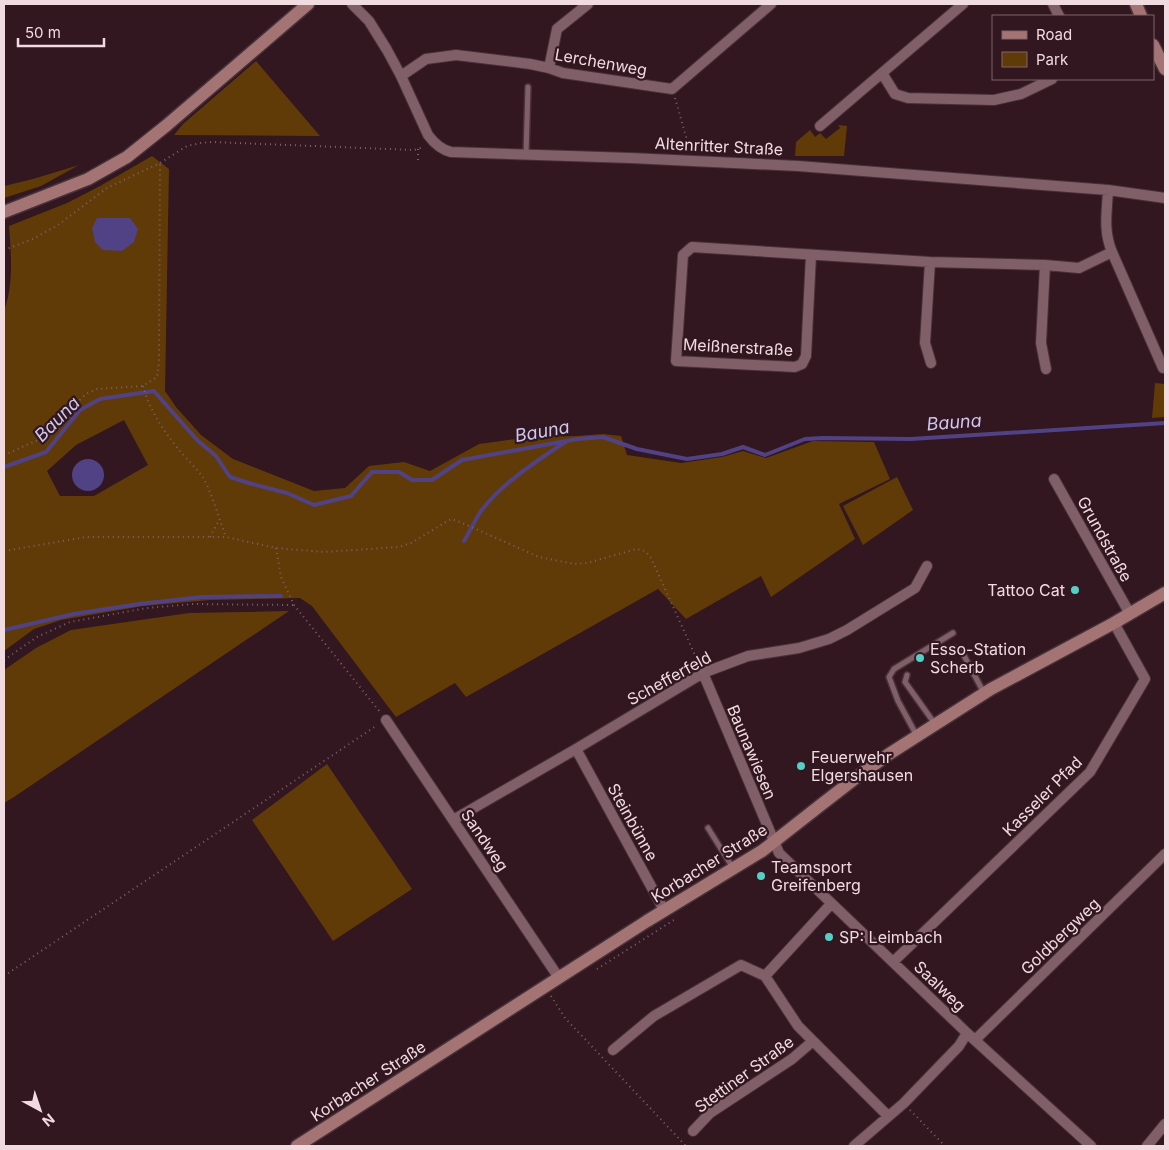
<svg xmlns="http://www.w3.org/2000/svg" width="1169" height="1150" viewBox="0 0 1169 1150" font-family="Inter,sans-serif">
	<rect width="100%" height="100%" fill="#321620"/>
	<path fill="#603b08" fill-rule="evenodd" d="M 256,61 L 320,136 L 174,135 L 183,124 Z
		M 838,125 L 847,126 L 844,156 L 795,156 L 796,142 L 810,130 L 815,137 L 820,133 L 826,139 L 840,128 Z
		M 152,156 L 169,169 L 165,391 L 176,407 L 201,435 L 233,459 L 314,491 L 345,488 L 369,466 L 404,462 L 430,471 L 479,444 L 530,437 L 576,436 L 603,434 L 621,436 L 627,455 L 681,463 L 722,457 L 743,451 L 766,458 L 813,441 L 874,442 L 890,479 L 839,504 L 855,539 L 771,597 L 761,576 L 686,619 L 658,589 L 466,697 L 455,683 L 396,717 L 312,606 L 300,598 L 210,600 L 143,606 L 61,620 L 34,629 L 4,651 L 4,311 C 14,284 11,254 9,226 L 67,203 L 100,186 ZM 124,420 L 148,465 L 94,496 L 60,496 L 47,471 L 76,445 Z
		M 79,165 L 41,186 L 4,198 L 4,186 L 33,179 Z
		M 1155,383 L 1165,384 L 1165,417 L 1152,418 Z
		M 897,477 L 913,510 L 863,545 L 843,506 Z
		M 289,611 L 14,797 L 4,803 L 4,670 L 36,648 L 71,630 L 189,613 Z
		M 327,764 L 412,889 L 333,941 L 252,820 Z"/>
	<path fill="#504285" d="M 97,218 L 130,218 L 138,229 L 134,242 L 122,251 L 103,250 L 95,242 L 92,228 Z
		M72 475a16 16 0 1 1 32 0a16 16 0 1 1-32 0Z"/>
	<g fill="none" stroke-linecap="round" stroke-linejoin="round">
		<path stroke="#504285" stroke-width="4" d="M 4,467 L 46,452 L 80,410 L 100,399 L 154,391 L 197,440 L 216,456 L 230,477 L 252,484 L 287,493 L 314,505 L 351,496 L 372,472 L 399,472 L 412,480 L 432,480 L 462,460 L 577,439 L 603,437 L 637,449 L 687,459 L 722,454 L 743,447 L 765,455 L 805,439 L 823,438 L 911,439 L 1165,423
			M 464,541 C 470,531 475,520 481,511 C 502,483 537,461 565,442
			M 4,630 L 74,614 L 139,604 L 202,597 L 281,596"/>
		<g stroke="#473239" stroke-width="8">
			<path id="lane" d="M 526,154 L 528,87
				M 948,649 L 953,648 L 961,650 L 984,693
				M 907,675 L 905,682 L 935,724
				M 917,736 L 898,701 L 889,677 L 894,669 L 953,633
				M 708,828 L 733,868"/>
		</g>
		<g stroke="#473239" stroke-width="12">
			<path id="street" d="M 352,4 L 369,21 L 387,50 L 401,76 L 428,135 C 434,143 442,150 451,152 L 631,158 L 798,166 L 1108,190 L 1165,198
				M 963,4 L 882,73 L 895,94 L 908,98 L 994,100 L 1021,94 L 1052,79
				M 1053,4 L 1059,16
				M 549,68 L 557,29 L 588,4
				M 401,76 L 426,59 L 456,55 L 530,64 L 549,68 L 563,73 L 672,89 L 771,4
				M 820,126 L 882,73
				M 1112,252 L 1163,368
				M 811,255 L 806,356 L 802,364 L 795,367 L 676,361 L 683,255 L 692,247 L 930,262 L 1045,265 L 1079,268 L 1112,252 C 1103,230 1107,213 1108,190
				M 930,262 L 925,343 L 931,363
				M 1045,265 L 1041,343 L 1046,369
				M 1054,479 L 1130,614
				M 703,673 L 779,853 L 967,1033 L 1091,1146
				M 386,720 L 559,978
				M 576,749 L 664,910
				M 453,820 L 576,749 L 703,673 L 748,656 L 799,648 L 829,639 L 847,630 L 915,588 L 927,566
				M 893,962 L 1090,772 L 1145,679 L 1114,623
				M 765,976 L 831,904
				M 765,976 L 798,1026 L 813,1041
				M 975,1040 L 1165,854
				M 613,1050 L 654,1016 L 741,965 L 765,976
				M 693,1131 L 710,1113 L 792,1059 L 813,1041 L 888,1116
				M 854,1146 L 904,1103 L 959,1046 L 967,1033
				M 1147,1146 L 1165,1124"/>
		</g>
		<g stroke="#473239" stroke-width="15">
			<path id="secondary" d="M 1136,4 L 1141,16
				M 1153,45 L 1165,69
				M 4,212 L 88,179 L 127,157 L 167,125 L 308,4
				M 297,1146 L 647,921 L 762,851 L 822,804 L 853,780 L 889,754 L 936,724 L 991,689 L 1114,623 L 1165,593"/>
		</g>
		<path stroke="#7c636b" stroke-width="2" stroke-dasharray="1 4" stroke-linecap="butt" d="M 675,98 L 687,140 L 686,149
			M 418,149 L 418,162
			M 4,250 L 33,239 L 58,225 L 107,188 L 160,163 L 187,146 L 201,143 L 212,142 L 414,150 L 424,147
			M 143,386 C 150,411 163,430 179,450 C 186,458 195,467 202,476 C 213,494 218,517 226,537
			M 4,455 L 38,440 L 86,394 L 97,389 L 143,386 L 157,377 L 159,361 L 160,163
			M 210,537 L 219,520
			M 276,548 L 281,577 L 294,605 L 380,712
			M 4,551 L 86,537 L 226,537 L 276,548 L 324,552 L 399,547 L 411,543 L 451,519 L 460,522 L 539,557 L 574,564 L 587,563 L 636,549 L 645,551 L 651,558 L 699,664
			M 4,660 L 37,637 L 70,622 L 147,608 L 193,604 L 294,605
			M 597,969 L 677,918
			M 4,976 L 376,726
			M 551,996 L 565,1018 L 686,1146
			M 910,1110 L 945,1146"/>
		<use href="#lane" stroke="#815f69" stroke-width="5"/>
		<use href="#street" stroke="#815f69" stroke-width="10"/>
		<use href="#secondary" stroke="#a47475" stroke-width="12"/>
	</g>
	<g fill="#55cec5" stroke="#321620" stroke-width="2">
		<circle cx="1075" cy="590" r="5"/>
		<circle cx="920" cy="658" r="5"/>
		<circle cx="801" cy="766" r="5"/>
		<circle cx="761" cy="876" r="5"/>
		<circle cx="829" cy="937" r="5"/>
	</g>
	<g text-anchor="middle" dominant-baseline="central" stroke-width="4.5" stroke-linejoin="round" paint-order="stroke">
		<g font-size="16" fill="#efdbe0" stroke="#321620">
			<text transform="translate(601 62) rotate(10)">Lerchenweg</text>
			<text transform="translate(719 146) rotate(3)">Altenritter Straße</text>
			<text transform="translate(738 347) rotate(3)">Meißnerstraße</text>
			<text transform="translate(1105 539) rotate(61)">Grundstraße</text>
			<text transform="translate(669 678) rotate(-29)">Schefferfeld</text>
			<text transform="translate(752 752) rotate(67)">Baunawiesen</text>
			<text transform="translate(1042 796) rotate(-45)">Kasseler Pfad</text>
			<text transform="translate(633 822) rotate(61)">Steinbünne</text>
			<text transform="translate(485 840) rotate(56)">Sandweg</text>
			<text transform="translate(709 863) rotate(-32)">Korbacher Straße</text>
			<text transform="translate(1060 936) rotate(-44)">Goldbergweg</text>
			<text transform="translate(940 986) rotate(44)">Saalweg</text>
			<text transform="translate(744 1074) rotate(-36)">Stettiner Straße</text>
			<text transform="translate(368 1081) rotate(-33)">Korbacher Straße</text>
		</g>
		<g font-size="16" fill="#efdbe0" stroke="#321620" text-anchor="start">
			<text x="1065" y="590" text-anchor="end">Tattoo Cat</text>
			<text x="930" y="649">Esso-Station<tspan x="930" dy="18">Scherb</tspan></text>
			<text x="811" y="757">Feuerwehr<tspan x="811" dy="18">Elgershausen</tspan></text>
			<text x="771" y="867">Teamsport<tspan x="771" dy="18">Greifenberg</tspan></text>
			<text x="839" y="937">SP: Leimbach</text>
		</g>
		<g font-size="18" font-style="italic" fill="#cdc8f0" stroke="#321620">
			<text transform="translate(57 419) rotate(-45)">Bauna</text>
			<text transform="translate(954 422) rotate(-4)">Bauna</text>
			<text transform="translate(542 431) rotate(-10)">Bauna</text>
		</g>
	</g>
	<rect width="1169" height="1150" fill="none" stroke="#efdbe0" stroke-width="10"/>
	<rect x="992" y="15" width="162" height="65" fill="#321620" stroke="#7e656d"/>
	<rect x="1002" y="31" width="25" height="8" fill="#a47475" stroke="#7e656d"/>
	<text x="1036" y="40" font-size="15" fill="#efdbe0">Road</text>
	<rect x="1002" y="52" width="25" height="15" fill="#603b08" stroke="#7e656d"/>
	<text x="1036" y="65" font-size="15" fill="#efdbe0">Park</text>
	<g transform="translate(40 1110) rotate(140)" stroke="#321620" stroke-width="4" paint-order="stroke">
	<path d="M0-4L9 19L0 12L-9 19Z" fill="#efdbe0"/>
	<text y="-8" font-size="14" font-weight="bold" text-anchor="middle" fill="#efdbe0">N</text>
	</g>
	<path d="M18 38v8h86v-8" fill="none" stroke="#efdbe0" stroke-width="2.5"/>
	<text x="25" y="38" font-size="15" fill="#efdbe0" stroke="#321620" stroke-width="4" paint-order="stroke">50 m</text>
</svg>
